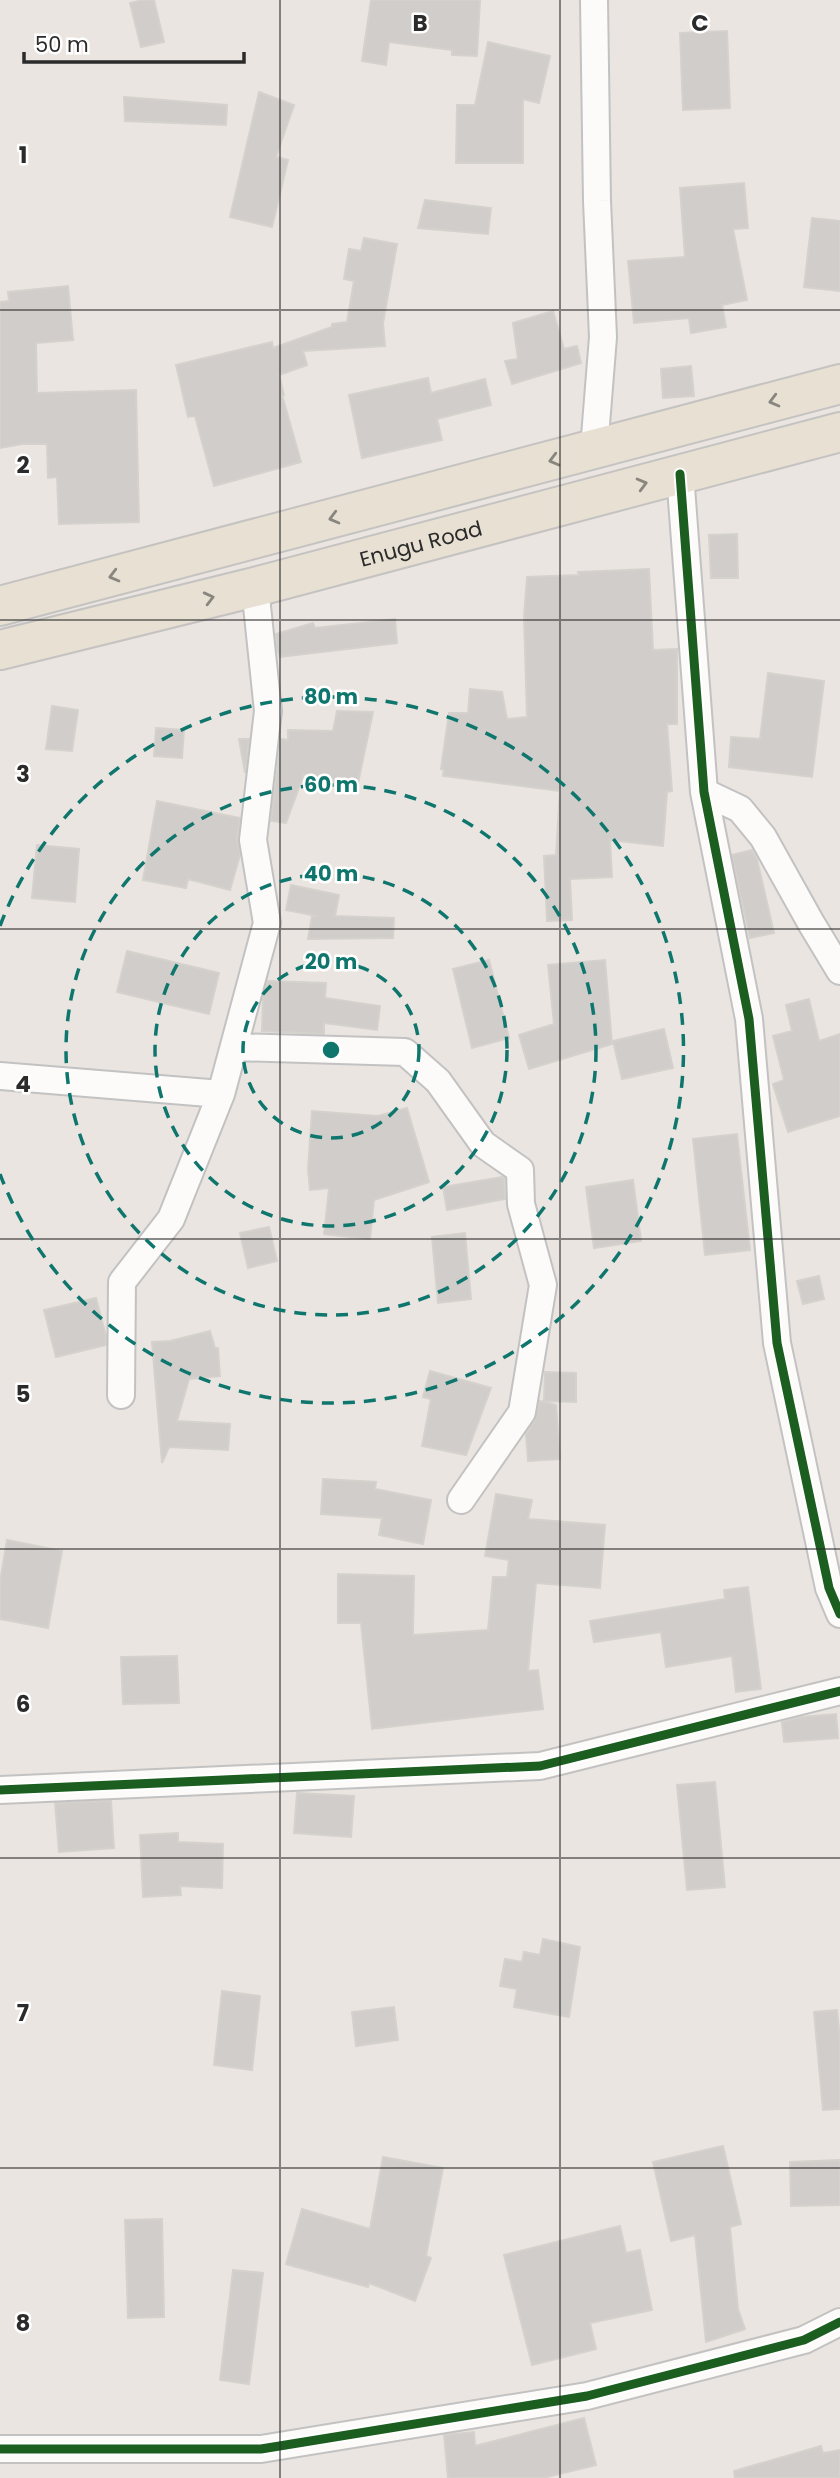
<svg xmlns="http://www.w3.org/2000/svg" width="840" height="2478" viewBox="0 0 840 2478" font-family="Poppins,sans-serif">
	<rect width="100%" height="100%" fill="#eae5e0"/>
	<path fill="#d0cdca" stroke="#d5d1cc" stroke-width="2" d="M 143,0 L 154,0 L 164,42 L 141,47 L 130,3 Z
		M 371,0 L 480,0 L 477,56 L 452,55 L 452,50 L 389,42 L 386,65 L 362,61 Z
		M 727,31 L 730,108 L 683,110 L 680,33 Z
		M 488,42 L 550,56 L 539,103 L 523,99 L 523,163 L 456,163 L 457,105 L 475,105 Z
		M 259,92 L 294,105 L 276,157 L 288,160 L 272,227 L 230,217 Z
		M 124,97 L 227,105 L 226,125 L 125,121 Z
		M 744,183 L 748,228 L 733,229 L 747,300 L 722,305 L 726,327 L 691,333 L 689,318 L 634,323 L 628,261 L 685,257 L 680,188 Z
		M 425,200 L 491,208 L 488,234 L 418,228 Z
		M 812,218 L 840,221 L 840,291 L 804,287 Z
		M 364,238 L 397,244 L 383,323 L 385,346 L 303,351 L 307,365 L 279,375 L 284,395 L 282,395 L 301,462 L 214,486 L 195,416 L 188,417 L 176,365 L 272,342 L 273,348 L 332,327 L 332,324 L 347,322 L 354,281 L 344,279 L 349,249 L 361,251 Z
		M 68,286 L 73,340 L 36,343 L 37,393 L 136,390 L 139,522 L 59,524 L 57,477 L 48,478 L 47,444 L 22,444 L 0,448 L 0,302 L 9,301 L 8,292 Z
		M 553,311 L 564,349 L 577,346 L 581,363 L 512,384 L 505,361 L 518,359 L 513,323 Z
		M 691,366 L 694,396 L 663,398 L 661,369 Z
		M 428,378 L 431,393 L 485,379 L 491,405 L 437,419 L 442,440 L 362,458 L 349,395 Z
		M 737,534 L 738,578 L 711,578 L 709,535 Z
		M 649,569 L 653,650 L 677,649 L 677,724 L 667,724 L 672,791 L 667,792 L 663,846 L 610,840 L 612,877 L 570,879 L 572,920 L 547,921 L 544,856 L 556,855 L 560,791 L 443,776 L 444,770 L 441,769 L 449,713 L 468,713 L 470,689 L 502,692 L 507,719 L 527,717 L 524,617 L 527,577 L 579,575 L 578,572 Z
		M 395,619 L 397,643 L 280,657 L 277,648 L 276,634 L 313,623 L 315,628 Z
		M 768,673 L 824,681 L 812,777 L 729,767 L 731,737 L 760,739 Z
		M 52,706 L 78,710 L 72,751 L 46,749 Z
		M 337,711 L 373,712 L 357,788 L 304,774 L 286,823 L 271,821 L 281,739 L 288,740 L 288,730 L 333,731 Z
		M 156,728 L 184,730 L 182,758 L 154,756 Z
		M 239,739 L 249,739 L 245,773 Z
		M 157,801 L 240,818 L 237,839 L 240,855 L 230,890 L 188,879 L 186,888 L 143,880 Z
		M 37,845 L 79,849 L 75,902 L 32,898 Z
		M 752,850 L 757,859 L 774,933 L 750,938 L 732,855 Z
		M 291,885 L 339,895 L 335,916 L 394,918 L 393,938 L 308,939 L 312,916 L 317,916 L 286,910 Z
		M 127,951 L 219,973 L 209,1014 L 117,992 Z
		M 489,960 L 509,1038 L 472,1048 L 453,969 Z
		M 605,960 L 612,1044 L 529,1069 L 519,1035 L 554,1024 L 548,965 Z
		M 268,981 L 326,983 L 325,998 L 380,1006 L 377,1030 L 324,1023 L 324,1034 L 262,1031 L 263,999 Z
		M 809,999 L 819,1041 L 840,1034 L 840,1116 L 788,1132 L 773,1084 L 784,1080 L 773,1036 L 792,1031 L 786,1005 Z
		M 664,1029 L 673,1068 L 622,1079 L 613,1041 Z
		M 407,1108 L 429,1182 L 374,1200 L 370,1239 L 324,1234 L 329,1188 L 310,1190 L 308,1169 L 312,1111 L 378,1116 Z
		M 737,1134 L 750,1250 L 705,1255 L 693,1139 Z
		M 502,1177 L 504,1178 L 505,1199 L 447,1210 L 443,1187 Z
		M 633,1180 L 641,1241 L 594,1248 L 586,1187 Z
		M 269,1227 L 277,1261 L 248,1268 L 240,1233 Z
		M 465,1233 L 471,1299 L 438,1303 L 432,1237 Z
		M 819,1276 L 824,1299 L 803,1304 L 797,1281 Z
		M 96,1298 L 106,1336 L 106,1345 L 56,1357 L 44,1310 Z
		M 210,1331 L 215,1348 L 218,1348 L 220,1376 L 189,1379 L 177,1421 L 230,1424 L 228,1450 L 169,1447 L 162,1463 L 152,1342 L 170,1341 Z
		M 430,1371 L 491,1388 L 466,1455 L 422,1446 L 431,1399 L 423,1397 Z
		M 545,1372 L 576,1373 L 576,1402 L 544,1401 Z
		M 540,1401 L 556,1405 L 560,1459 L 528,1461 L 526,1434 L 535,1420 Z
		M 323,1479 L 376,1482 L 375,1489 L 431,1500 L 423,1544 L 379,1535 L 382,1518 L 321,1514 Z
		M 496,1494 L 532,1500 L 528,1519 L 605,1525 L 600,1588 L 536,1583 L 528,1671 L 538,1670 L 543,1709 L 372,1729 L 361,1623 L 338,1623 L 338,1574 L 414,1576 L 413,1635 L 488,1630 L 493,1577 L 507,1577 L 509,1560 L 485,1556 Z
		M 7,1540 L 62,1551 L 48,1628 L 0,1619 L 0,1582 Z
		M 748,1587 L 761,1689 L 736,1692 L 732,1656 L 666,1667 L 661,1632 L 594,1642 L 590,1621 L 725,1599 L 724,1590 Z
		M 177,1656 L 179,1703 L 123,1704 L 121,1657 Z
		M 836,1714 L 838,1738 L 784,1742 L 782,1722 L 801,1717 Z
		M 715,1782 L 725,1887 L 687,1890 L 677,1785 Z
		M 297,1793 L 354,1796 L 351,1837 L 294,1833 Z
		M 111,1801 L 114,1848 L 59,1852 L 55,1803 Z
		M 178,1833 L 178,1842 L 223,1844 L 222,1888 L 180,1886 L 181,1895 L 143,1897 L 140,1835 Z
		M 543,1939 L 580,1947 L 569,2017 L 514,2007 L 517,1989 L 500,1986 L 505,1959 L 522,1962 L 524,1952 L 540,1955 Z
		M 222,1991 L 260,1996 L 252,2070 L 214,2065 Z
		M 394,2007 L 398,2040 L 356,2046 L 352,2012 Z
		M 837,2010 L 840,2039 L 840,2109 L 823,2110 L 814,2012 Z
		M 723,2146 L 741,2224 L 730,2227 L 738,2309 L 745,2329 L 706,2342 L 695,2235 L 671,2241 L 653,2162 Z
		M 383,2157 L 443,2168 L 426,2256 L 431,2258 L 415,2301 L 369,2283 L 368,2287 L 286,2264 L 302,2209 L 370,2229 Z
		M 840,2160 L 840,2205 L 791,2206 L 790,2162 Z
		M 162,2219 L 164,2317 L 128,2318 L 125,2220 Z
		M 620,2226 L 626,2253 L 640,2250 L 652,2310 L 590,2323 L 596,2349 L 532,2365 L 504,2255 Z
		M 233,2270 L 263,2273 L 249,2384 L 220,2380 Z
		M 584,2418 L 596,2465 L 543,2478 L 448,2478 L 444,2435 L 474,2432 L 475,2446 Z
		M 821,2446 L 823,2453 L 840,2450 L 840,2478 L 735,2478 L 734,2471 Z"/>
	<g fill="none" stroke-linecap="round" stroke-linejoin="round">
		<g stroke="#c3c2c2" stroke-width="30">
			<path id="street" d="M 594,0 L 597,201 L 603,337 L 594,449
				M 680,474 L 704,792 L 749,1019 L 777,1343 L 829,1588 L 840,1614
				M 704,792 L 740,809 L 763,837 L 811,923 L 840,971
				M 234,1047 L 405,1052 L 438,1081 L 483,1144 L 520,1170 L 521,1204 L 543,1285 L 522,1412 L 461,1500
				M 0,1076 L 221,1094 L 267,923 L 253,840 L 268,711 L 255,587
				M 121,1395 L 122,1282 L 171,1219 L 221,1094
				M 0,1790 L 540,1766 L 840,1691
				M 0,2449 L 261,2449 L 587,2396 L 804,2340 L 840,2322"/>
		</g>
		<g stroke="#c5c3c1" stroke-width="42">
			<g id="primary">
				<path d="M 0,606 L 840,384"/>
				<path id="s1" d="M 0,650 L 255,587 L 840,432"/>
			</g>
		</g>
		<use href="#street" stroke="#fcfbfa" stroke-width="26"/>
		<use href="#primary" stroke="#e7e0d3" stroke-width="38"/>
		<g stroke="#fff" stroke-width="13">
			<path id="cycleway" d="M 680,474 L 704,792 L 749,1019 L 777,1343 L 829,1588 L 840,1614
				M 0,1790 L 540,1766 L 840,1691
				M 0,2449 L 261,2449 L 587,2396 L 804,2340 L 840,2322"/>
		</g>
		<use href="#cycleway" stroke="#1b5e20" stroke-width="9"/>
	</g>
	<defs><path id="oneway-chevron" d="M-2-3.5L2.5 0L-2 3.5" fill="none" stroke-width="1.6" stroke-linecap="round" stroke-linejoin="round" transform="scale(1.75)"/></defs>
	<g stroke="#89867f">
		<use href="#oneway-chevron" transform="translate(774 401) rotate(165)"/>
		<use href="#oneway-chevron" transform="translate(554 460) rotate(165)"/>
		<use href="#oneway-chevron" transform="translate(642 484) rotate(-15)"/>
		<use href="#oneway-chevron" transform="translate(334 518) rotate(165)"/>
		<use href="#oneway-chevron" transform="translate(114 576) rotate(165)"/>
		<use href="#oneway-chevron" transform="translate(209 598) rotate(-14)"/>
	</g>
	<path fill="none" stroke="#2b2b2b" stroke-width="2" stroke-opacity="0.55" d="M 280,0 L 280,2478M 560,0 L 560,2478M 0,310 L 840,310M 0,620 L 840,620M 0,929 L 840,929M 0,1239 L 840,1239M 0,1549 L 840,1549M 0,1858 L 840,1858M 0,2168 L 840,2168"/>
	<g fill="none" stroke="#0f766e" stroke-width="3.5" stroke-dasharray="12 9">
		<circle cx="331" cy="1050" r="88"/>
		<circle cx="331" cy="1050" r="176"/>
		<circle cx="331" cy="1050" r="265"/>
		<path d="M0 926A353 353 0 1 1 0 1174"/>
	</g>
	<g text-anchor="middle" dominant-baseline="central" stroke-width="5" stroke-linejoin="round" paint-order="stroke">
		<g font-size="21" fill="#2b2b2b" stroke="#fff">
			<text stroke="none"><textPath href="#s1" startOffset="434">Enugu Road</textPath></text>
		</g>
	</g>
	<g font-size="23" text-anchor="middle" font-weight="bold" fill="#2b2b2b" stroke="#fff" stroke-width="5" stroke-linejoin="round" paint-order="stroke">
		<text x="420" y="31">B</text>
		<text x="700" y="31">C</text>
		<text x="23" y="163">1</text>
		<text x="23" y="473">2</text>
		<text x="23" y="782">3</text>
		<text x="23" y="1092">4</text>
		<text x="23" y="1402">5</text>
		<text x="23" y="1712">6</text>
		<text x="23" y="2021">7</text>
		<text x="23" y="2331">8</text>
	</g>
	<circle cx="331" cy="1050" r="10" fill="#0f766e" stroke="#fff" stroke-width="3.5"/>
	<g font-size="21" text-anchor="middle" font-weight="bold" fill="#0f766e" stroke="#fff" stroke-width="5" stroke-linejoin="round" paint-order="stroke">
		<text x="331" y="704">80 m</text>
		<text x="331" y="792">60 m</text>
		<text x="331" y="881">40 m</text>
		<text x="331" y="969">20 m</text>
	</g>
	<path d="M24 52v10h220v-10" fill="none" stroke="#2b2b2b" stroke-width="3.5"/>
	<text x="35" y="52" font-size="21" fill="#2b2b2b" stroke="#ffffff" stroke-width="5" paint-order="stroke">50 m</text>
</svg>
